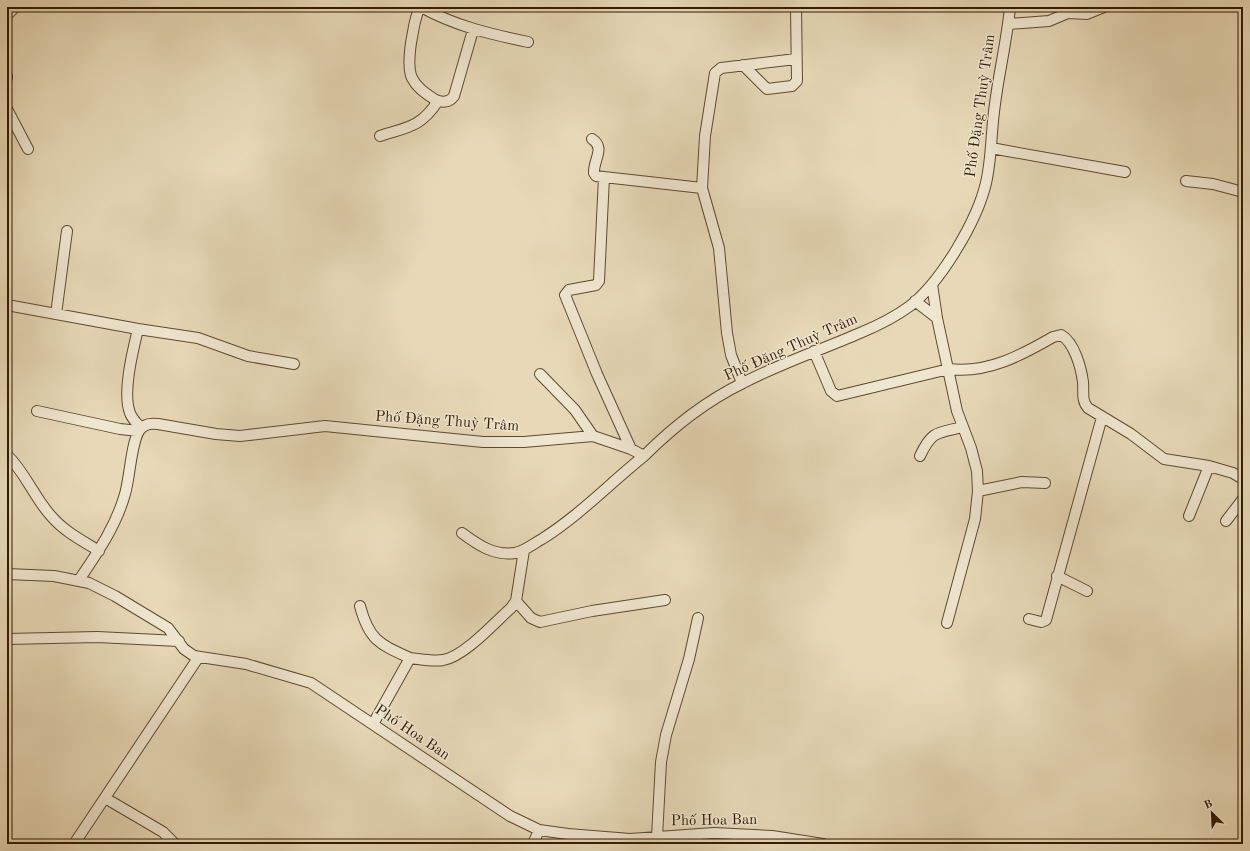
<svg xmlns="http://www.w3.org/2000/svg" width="1250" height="851" viewBox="0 0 1250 851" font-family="'Old Standard TT',serif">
	<rect width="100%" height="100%" fill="#e7d9b7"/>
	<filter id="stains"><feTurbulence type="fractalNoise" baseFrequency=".005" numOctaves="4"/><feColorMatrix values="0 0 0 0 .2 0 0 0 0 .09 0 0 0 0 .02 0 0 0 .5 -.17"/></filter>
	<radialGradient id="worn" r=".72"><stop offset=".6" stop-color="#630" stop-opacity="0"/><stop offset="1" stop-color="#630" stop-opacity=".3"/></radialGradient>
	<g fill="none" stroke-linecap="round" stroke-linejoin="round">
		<g stroke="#5f4a2e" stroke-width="12">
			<path id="minor" d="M 419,7 C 414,23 405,63 412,78 C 417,88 425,93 434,99 C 441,103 449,103 454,96 L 473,30
				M 421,7 C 455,26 490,34 528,42
				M 7,15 L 15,7
				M 1008,24 L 1049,21 L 1068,13 L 1087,14 L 1104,7
				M 743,65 L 767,89 L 792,86 L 797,81 L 796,7
				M 7,76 L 7,78
				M 7,109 L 28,149
				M 380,136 C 408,127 421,127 438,101
				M 592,139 C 606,148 593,160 594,173 L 596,176 L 604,177
				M 991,148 L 1125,172
				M 1186,181 L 1213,184 L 1243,192
				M 932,284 L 937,318 L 957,411 L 971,448 L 977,471 L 978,491 L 975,519 L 947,623
				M 915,301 L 937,318
				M 7,305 L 138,329 L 198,338 L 248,356 L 294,364
				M 56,314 L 67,231
				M 138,329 C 133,350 122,393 130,413 C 132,419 137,423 141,428
				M 814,351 L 831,391 L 837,396 L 949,369 C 987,374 1022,355 1053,337 L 1061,335 C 1074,342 1081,367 1083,382 C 1084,392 1081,400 1088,408 L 1131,434 L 1164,459 L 1209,466 L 1233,473 L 1243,479
				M 540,374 L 575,410 L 593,436
				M 742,383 L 731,355 L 727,333 L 719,248 L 702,188 L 705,136 L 715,73 L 721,68 L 796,59
				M 37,411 L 120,429 L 139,431
				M 631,449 L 597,374 L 565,295 L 569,290 L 596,285 L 599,281 L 604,177 L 702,188
				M 7,455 C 26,473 34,498 52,517 C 65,532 83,541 99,551
				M 920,456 C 932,430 938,433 963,427
				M 978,491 L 1022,482 L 1045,483
				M 1189,516 L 1209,466
				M 1226,521 L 1243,499
				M 462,533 C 478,545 494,556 515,553 C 525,551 533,544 542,539 C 580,515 609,484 644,456
				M 7,574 L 54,576 L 89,583 L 115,596 L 168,628 L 184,649 L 194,656 L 246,664 L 311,683 L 510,816 L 539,830 L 568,834 L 630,839 L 714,833 L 772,836 L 823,844
				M 1057,576 L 1087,591
				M 79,580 C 98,552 116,526 125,494 C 130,477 131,444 139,431 C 143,424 151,423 158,424 L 216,434 L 240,436 L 325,426 L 483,442 L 524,442 L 593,436 L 631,449 L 644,456 C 673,427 706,401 743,383 C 781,363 821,350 860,333 C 877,326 895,317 910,306 C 941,282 977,221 986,183 C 992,157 991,130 995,104 C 999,72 1007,40 1010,7
				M 516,601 L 531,618 L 540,622 L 592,611 L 665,600
				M 360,606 C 369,640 379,644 410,658
				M 1029,619 L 1041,622 L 1046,620 L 1102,417
				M 7,639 L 97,637 L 179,641
				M 373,724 L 410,658 C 420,659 433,662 443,660 C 464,657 495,622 511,608 L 516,601 L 524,550
				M 105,798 L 163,832 L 175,844
				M 657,837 L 661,762 L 666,735 L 689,659 L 698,618
				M 74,844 L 198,658
				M 533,844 L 539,830"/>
		</g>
		<use href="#minor" stroke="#efe6d0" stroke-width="10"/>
	</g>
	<g text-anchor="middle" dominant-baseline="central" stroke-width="3" stroke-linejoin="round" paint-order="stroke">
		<g font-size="15" fill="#321b00" stroke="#efe6d0">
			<text transform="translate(981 106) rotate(-82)">Phố Đặng Thuỳ Trâm</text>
			<text transform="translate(791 348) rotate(-24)">Phố Đặng Thuỳ Trâm</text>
			<text transform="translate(447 422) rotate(4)">Phố Đặng Thuỳ Trâm</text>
			<text transform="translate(412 733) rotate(34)">Phố Hoa Ban</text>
			<text transform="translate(714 821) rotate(-1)">Phố Hoa Ban</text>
		</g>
	</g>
	<rect width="1250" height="851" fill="none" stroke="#e7d9b7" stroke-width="24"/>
	<rect x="8" y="8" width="1234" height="835" fill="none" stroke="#321b00" stroke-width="2"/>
	<rect x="12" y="12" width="1226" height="827" fill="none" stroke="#321b00"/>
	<g transform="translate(1212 813) rotate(336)" stroke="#efe6d0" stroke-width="3" paint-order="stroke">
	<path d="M0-3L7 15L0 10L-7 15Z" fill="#321b00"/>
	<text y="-6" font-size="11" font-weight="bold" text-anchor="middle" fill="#321b00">B</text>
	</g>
	<rect width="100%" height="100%" filter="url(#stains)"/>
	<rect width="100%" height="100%" fill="url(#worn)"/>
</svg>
